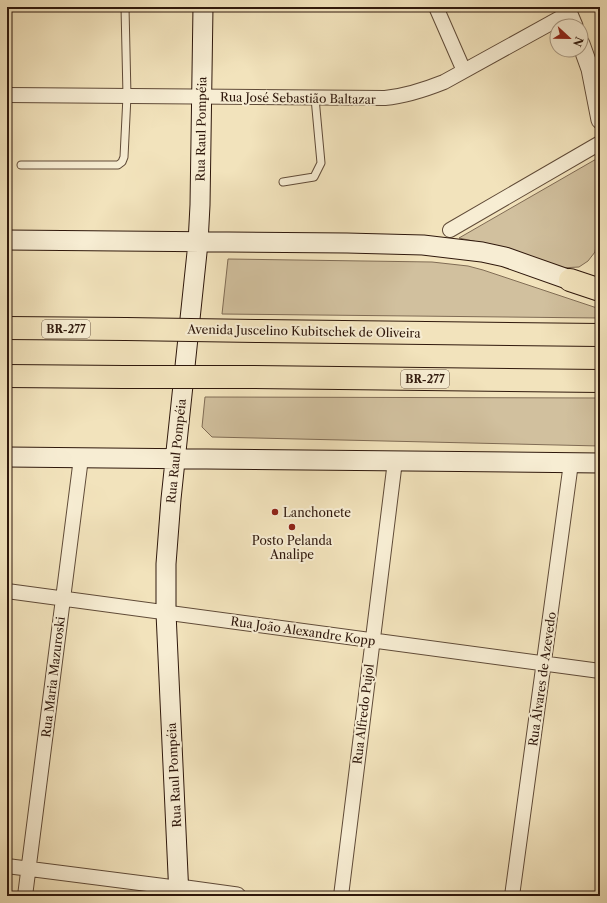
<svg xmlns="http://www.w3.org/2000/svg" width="607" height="903" viewBox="0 0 607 903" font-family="'Libre Caslon Text',serif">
	<rect width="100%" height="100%" fill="#f2e3bc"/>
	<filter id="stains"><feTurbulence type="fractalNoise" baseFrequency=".005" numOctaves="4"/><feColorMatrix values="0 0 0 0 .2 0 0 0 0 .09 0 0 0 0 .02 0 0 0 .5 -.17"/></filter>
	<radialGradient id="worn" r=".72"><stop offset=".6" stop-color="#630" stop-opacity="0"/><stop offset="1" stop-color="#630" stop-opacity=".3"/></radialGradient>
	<path fill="#d1c09e" stroke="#806c55" d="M 598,158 L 600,175 L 600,218 L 595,252 L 588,261 L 579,267 L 561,268 L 492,245 L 459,238 Z
		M 228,259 L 432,262 L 468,266 L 483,270 L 600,309 L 600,318 L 222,314 Z
		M 205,397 L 600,398 L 600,446 L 212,437 L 202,427 Z"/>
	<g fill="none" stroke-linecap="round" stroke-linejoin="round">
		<g stroke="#604b38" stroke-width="9">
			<path id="service" d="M 21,165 L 118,165 L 122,162 L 124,157 L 127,96 L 125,7
				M 283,182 L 314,177 L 321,163 L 315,98"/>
		</g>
		<g stroke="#604b38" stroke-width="16">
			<path id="minor" d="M 436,7 L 464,71
				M 7,95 L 385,98 C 406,96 424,90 444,82 L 569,13
				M 450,230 L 600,143
				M 7,591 L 600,671
				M 7,866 L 179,888
				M 25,896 L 81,458
				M 341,896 L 395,461
				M 512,896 L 571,463"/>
		</g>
		<g stroke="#604b38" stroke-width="19">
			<path id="tertiary" d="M 566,7 L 574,26
				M 581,44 L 590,69 L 600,120
				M 179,888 L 237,896"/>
		</g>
		<g stroke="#2f180c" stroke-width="21">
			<path id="secondary" d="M 7,240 L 347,243 L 423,245 L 482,252 L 505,257 L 570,280
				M 7,457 L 600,463
				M 179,896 L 166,613 L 166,564 L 171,499 L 198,243 L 200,205 L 203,7"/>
		</g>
		<g stroke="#2f180c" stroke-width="24">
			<path id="motorway" d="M 570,280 L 600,290
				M 7,328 L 126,329
				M 260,331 L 600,335
				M 7,376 L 124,377
				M 250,377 L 600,381"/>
		</g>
		<use href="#service" stroke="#f7edd3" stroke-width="7"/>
		<use href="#minor" stroke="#f7edd3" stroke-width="14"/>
		<use href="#tertiary" stroke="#f7edd3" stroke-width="17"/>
		<use href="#secondary" stroke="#f7edd3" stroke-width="19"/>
		<use href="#motorway" stroke="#f2e3bc" stroke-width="22"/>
		<g stroke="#2f180c" stroke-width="24" stroke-linecap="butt">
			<path id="motorway-bridge" d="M 126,329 L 260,331
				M 124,377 L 250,377"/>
		</g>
		<use href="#motorway-bridge" stroke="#f2e3bc" stroke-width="22"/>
	</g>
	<g fill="#8f2418" stroke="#f7edd3" stroke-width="1.5">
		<circle cx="275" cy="512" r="4"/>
		<circle cx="292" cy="527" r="4"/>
	</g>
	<g text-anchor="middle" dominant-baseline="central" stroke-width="4" stroke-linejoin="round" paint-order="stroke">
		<g fill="#f7edd3" stroke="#6b5848" stroke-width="1">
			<rect x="42" y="320" width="48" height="18" rx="3"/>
			<rect x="401" y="370" width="48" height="18" rx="3"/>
		</g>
		<g font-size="11" font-weight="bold" fill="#2f180c">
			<text x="66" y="329">BR-277</text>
			<text x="425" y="379">BR-277</text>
		</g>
		<g font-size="12" fill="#2f180c" stroke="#f7edd3">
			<text transform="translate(298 98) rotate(1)">Rua José Sebastião Baltazar</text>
			<text transform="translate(201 129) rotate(-89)">Rua Raul Pompéia</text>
			<text transform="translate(304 331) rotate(1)">Avenida Juscelino Kubitschek de Oliveira</text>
			<text transform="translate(176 451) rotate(-84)">Rua Raul Pompéia</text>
			<text transform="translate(303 631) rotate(8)">Rua João Alexandre Kopp</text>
			<text transform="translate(53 677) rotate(-83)">Rua Maria Mazuroski</text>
			<text transform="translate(542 679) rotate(-82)">Rua Álvares de Azevedo</text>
			<text transform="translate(363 714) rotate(-83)">Rua Alfredo Pujol</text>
			<text transform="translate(174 775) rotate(-93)">Rua Raul Pompéia</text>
		</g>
		<g font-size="12" fill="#2f180c" stroke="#f7edd3" text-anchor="start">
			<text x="283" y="512">Lanchonete</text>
			<text x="292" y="540" text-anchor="middle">Posto Pelanda<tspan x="292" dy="14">Analipe</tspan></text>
		</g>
	</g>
	<rect width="607" height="903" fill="none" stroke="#f2e3bc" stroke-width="24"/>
	<rect x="8" y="8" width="591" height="887" fill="none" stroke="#2f180c" stroke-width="2"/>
	<rect x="12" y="12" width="583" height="879" fill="none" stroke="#2f180c"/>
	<g transform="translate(569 38) rotate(112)"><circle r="19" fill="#f7edd3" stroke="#a79883"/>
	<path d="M0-3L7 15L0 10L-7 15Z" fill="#8f2418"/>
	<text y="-6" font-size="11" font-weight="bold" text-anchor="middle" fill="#2f180c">N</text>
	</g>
	<rect width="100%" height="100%" filter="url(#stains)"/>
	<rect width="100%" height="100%" fill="url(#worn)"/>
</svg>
